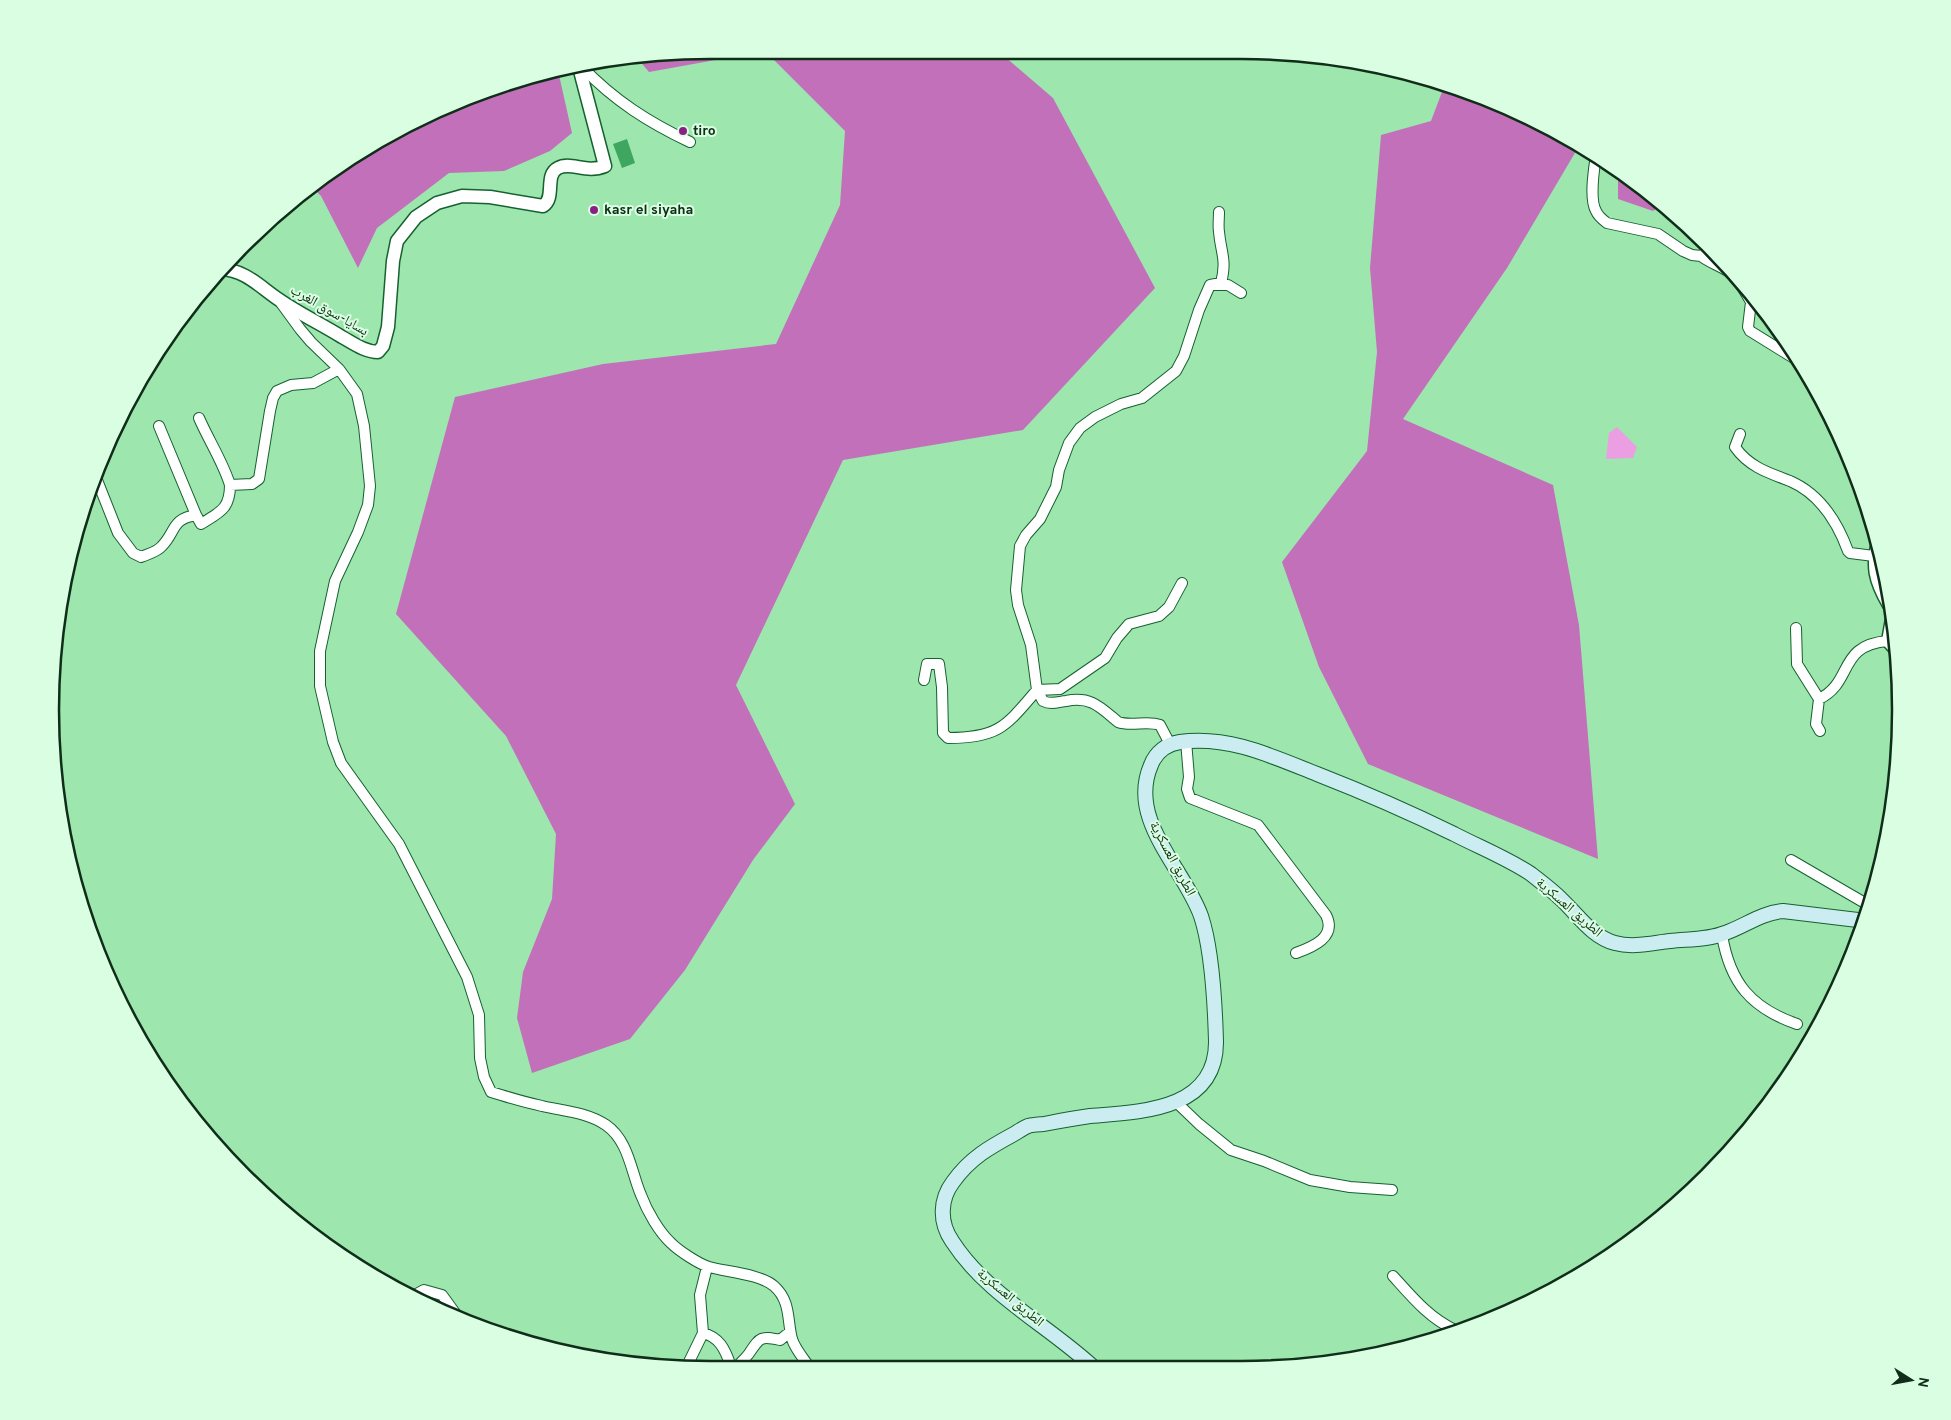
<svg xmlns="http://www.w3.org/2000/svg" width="1951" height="1420" viewBox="0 0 1951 1420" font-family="Overpass,'Noto Naskh Arabic',sans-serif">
	<rect width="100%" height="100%" fill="#9de6ae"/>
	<path fill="#ec9ee3" d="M 1617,427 L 1637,447 L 1633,458 L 1606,459 L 1609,433 Z"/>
	<path fill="#c370bb" d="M 710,50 L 997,50 L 1053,98 L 1155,288 L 1023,430 L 843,460 L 736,685 L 795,804 L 753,860 L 685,970 L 630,1039 L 532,1073 L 517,1018 L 523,972 L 552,899 L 556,834 L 506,736 L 396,614 L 455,397 L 603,364 L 776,344 L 840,205 L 845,131 L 765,51 L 649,72 L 638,59 Z
		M 555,70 L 559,75 L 572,133 L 550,151 L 504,171 L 449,173 L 377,228 L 358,268 L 321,196 L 313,188 L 344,161 L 457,100 L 539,73 Z
		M 1445,84 L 1494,100 L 1579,146 L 1507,268 L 1403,419 L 1553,485 L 1579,625 L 1598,859 L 1368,764 L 1319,667 L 1282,562 L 1367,451 L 1377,352 L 1370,268 L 1381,135 L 1431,121 Z
		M 1618,169 L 1663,204 L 1653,211 L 1618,199 Z"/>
	<path fill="#3fa65f" d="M 627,139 L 635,163 L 622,168 L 613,144 Z"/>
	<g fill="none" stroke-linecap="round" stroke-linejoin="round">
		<g stroke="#156130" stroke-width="12">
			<path id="minor" d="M 582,67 C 615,101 648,122 690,142
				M 1596,155 C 1594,169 1589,199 1596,211 C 1598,216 1603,220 1607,223 L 1658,234 L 1683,251 L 1692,255 L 1701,256 L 1710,250
				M 1701,256 C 1710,263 1721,266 1729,272 C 1739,279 1745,292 1751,302 L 1748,327 L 1750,331 L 1797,360
				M 1213,285 L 1228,285 L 1241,293
				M 281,303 L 300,329 L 311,342 L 339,369 L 357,394 L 364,426 L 370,486 L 368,505 L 358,532 L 335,581 L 320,651 L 320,686 L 333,742 L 341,763 L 399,844 L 467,977 L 479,1015 L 480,1058 L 484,1077 L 491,1092 L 501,1095 C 514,1099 528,1103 542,1106 C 563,1111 587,1112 606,1125 C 629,1141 631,1172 641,1195 C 647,1211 659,1232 671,1243 C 679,1251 699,1264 709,1267 C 727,1272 760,1274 774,1286 C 791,1301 787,1320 792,1339 C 795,1349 804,1359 810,1368
				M 199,418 C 209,441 223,462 230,485 L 252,484 L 259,479 L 270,411 L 273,398 L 277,391 L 291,385 L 313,383 L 339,369
				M 159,426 L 196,515
				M 1740,434 L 1735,447 C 1749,467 1769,473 1790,481 C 1820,494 1837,521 1848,551 L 1850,553 L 1874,556
				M 97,480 L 118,533 L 133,553 L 141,557 C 148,554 157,552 162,546 C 176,532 171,519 196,515 L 201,524 C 220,512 230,509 230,485
				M 1796,628 L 1797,664 L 1819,699
				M 924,680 L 927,664 L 939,664 L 942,687 L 943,733 L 948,738 C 999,738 1006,726 1037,690 L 1060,689 L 1105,658 L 1117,638 L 1129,624 L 1159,616 L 1169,607 L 1182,583
				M 1820,731 L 1816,724 L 1819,699 C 1854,682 1837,645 1888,641
				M 1186,741 L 1189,777 L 1187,789 L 1190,798 L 1258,825 L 1326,915 C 1337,937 1313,947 1296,953
				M 1170,744 L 1160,725 C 1146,720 1132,727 1118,722 C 1100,707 1091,696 1066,701 C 1058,702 1051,705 1043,701 L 1037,690 L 1031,645 L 1018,605 L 1016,590 L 1020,546 L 1026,535 L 1040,519 L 1056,487 L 1059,470 L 1069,443 L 1080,428 L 1095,417 L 1121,404 L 1142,398 L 1176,371 L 1184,356 L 1199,310 L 1210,285 L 1221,283 C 1227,259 1221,254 1219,232 C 1218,226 1219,219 1219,212
				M 1791,860 L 1870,906
				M 1722,935 C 1730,983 1751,1008 1797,1024
				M 1175,1101 L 1199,1124 L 1231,1150 L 1264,1161 L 1310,1180 L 1350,1187 L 1392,1190
				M 1393,1276 C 1412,1297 1429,1318 1455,1330
				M 413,1299 L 413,1296 L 424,1290 L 442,1295 L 458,1317
				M 703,1333 C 719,1337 725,1349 730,1364 L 737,1367 C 741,1362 747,1357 750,1352 C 760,1337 761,1336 780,1340 L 790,1332
				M 686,1368 L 703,1333 L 700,1295 L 707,1267"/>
		</g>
		<g stroke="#156130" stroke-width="15">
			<path id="tertiary" d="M 221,269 C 245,270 259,286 278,299 C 298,313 321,324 342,337 C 353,343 365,352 378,352 L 383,346 L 388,327 L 393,261 L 397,241 L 416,217 L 437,203 L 462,196 L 490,197 L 543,206 C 556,198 544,175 558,168 C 571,161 586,174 605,166 L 579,67
				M 1879,539 C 1871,566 1875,581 1889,605
				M 1892,619 L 1888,641 L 1897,651"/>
		</g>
		<g stroke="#156130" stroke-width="16">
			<path id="secondary" d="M 1092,1366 C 1046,1324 986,1294 952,1241 C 939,1222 940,1199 953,1182 C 970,1158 990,1147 1014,1134 C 1019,1131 1023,1128 1028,1126 C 1031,1125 1041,1124 1044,1124 C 1059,1121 1075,1118 1090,1116 C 1142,1112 1217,1110 1216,1041 C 1215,1006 1212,949 1201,916 C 1184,868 1127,820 1151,765 C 1156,752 1167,744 1180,742 C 1228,735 1274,757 1317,774 C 1363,792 1409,812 1454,834 C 1479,847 1507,858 1531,874 C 1541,882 1552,890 1561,899 C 1578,915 1592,937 1615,943 C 1633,948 1652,943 1670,941 C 1688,939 1708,940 1725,933 C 1745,926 1761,913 1783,911 L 1866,921"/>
		</g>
		<use href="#minor" stroke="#fff" stroke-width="10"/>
		<use href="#tertiary" stroke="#fff" stroke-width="12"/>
		<use href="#secondary" stroke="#cbecf1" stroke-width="14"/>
	</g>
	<g fill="#8b2084" stroke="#dafee1" stroke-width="2">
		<circle cx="683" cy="131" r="5"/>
		<circle cx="594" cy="210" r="5"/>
	</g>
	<g text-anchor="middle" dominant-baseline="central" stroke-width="4" stroke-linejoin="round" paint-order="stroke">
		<g font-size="14" font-weight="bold" fill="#0f2d18" stroke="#dafee1" text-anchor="start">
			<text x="693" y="131">tiro</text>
			<text x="604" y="210">kasr el siyaha</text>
		</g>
		<g font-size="14" fill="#0f2d18" stroke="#dafee1">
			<text transform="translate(329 311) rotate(30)">بسايا-سوق الغرب</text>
			<text transform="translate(1172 859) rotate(62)">الطريق العسكرية</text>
			<text transform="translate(1569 908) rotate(41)">الطريق العسكرية</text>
			<text transform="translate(1010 1298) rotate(40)">الطريق العسكرية</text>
		</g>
	</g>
	<path d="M0 0H1951V1420H0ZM710 59H1241A651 651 0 0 1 1892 710V710A651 651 0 0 1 1241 1361H710A651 651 0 0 1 59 710V710A651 651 0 0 1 710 59Z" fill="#dafee1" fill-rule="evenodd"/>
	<path fill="none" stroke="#0f2d18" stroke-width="2.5" d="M710 59H1241A651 651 0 0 1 1892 710V710A651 651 0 0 1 1241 1361H710A651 651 0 0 1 59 710V710A651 651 0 0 1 710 59Z"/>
	<g transform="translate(1911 1380) rotate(101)" stroke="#dafee1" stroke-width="4" paint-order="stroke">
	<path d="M0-4L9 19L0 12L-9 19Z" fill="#0f2d18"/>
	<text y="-8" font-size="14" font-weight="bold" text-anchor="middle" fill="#0f2d18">N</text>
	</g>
</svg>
